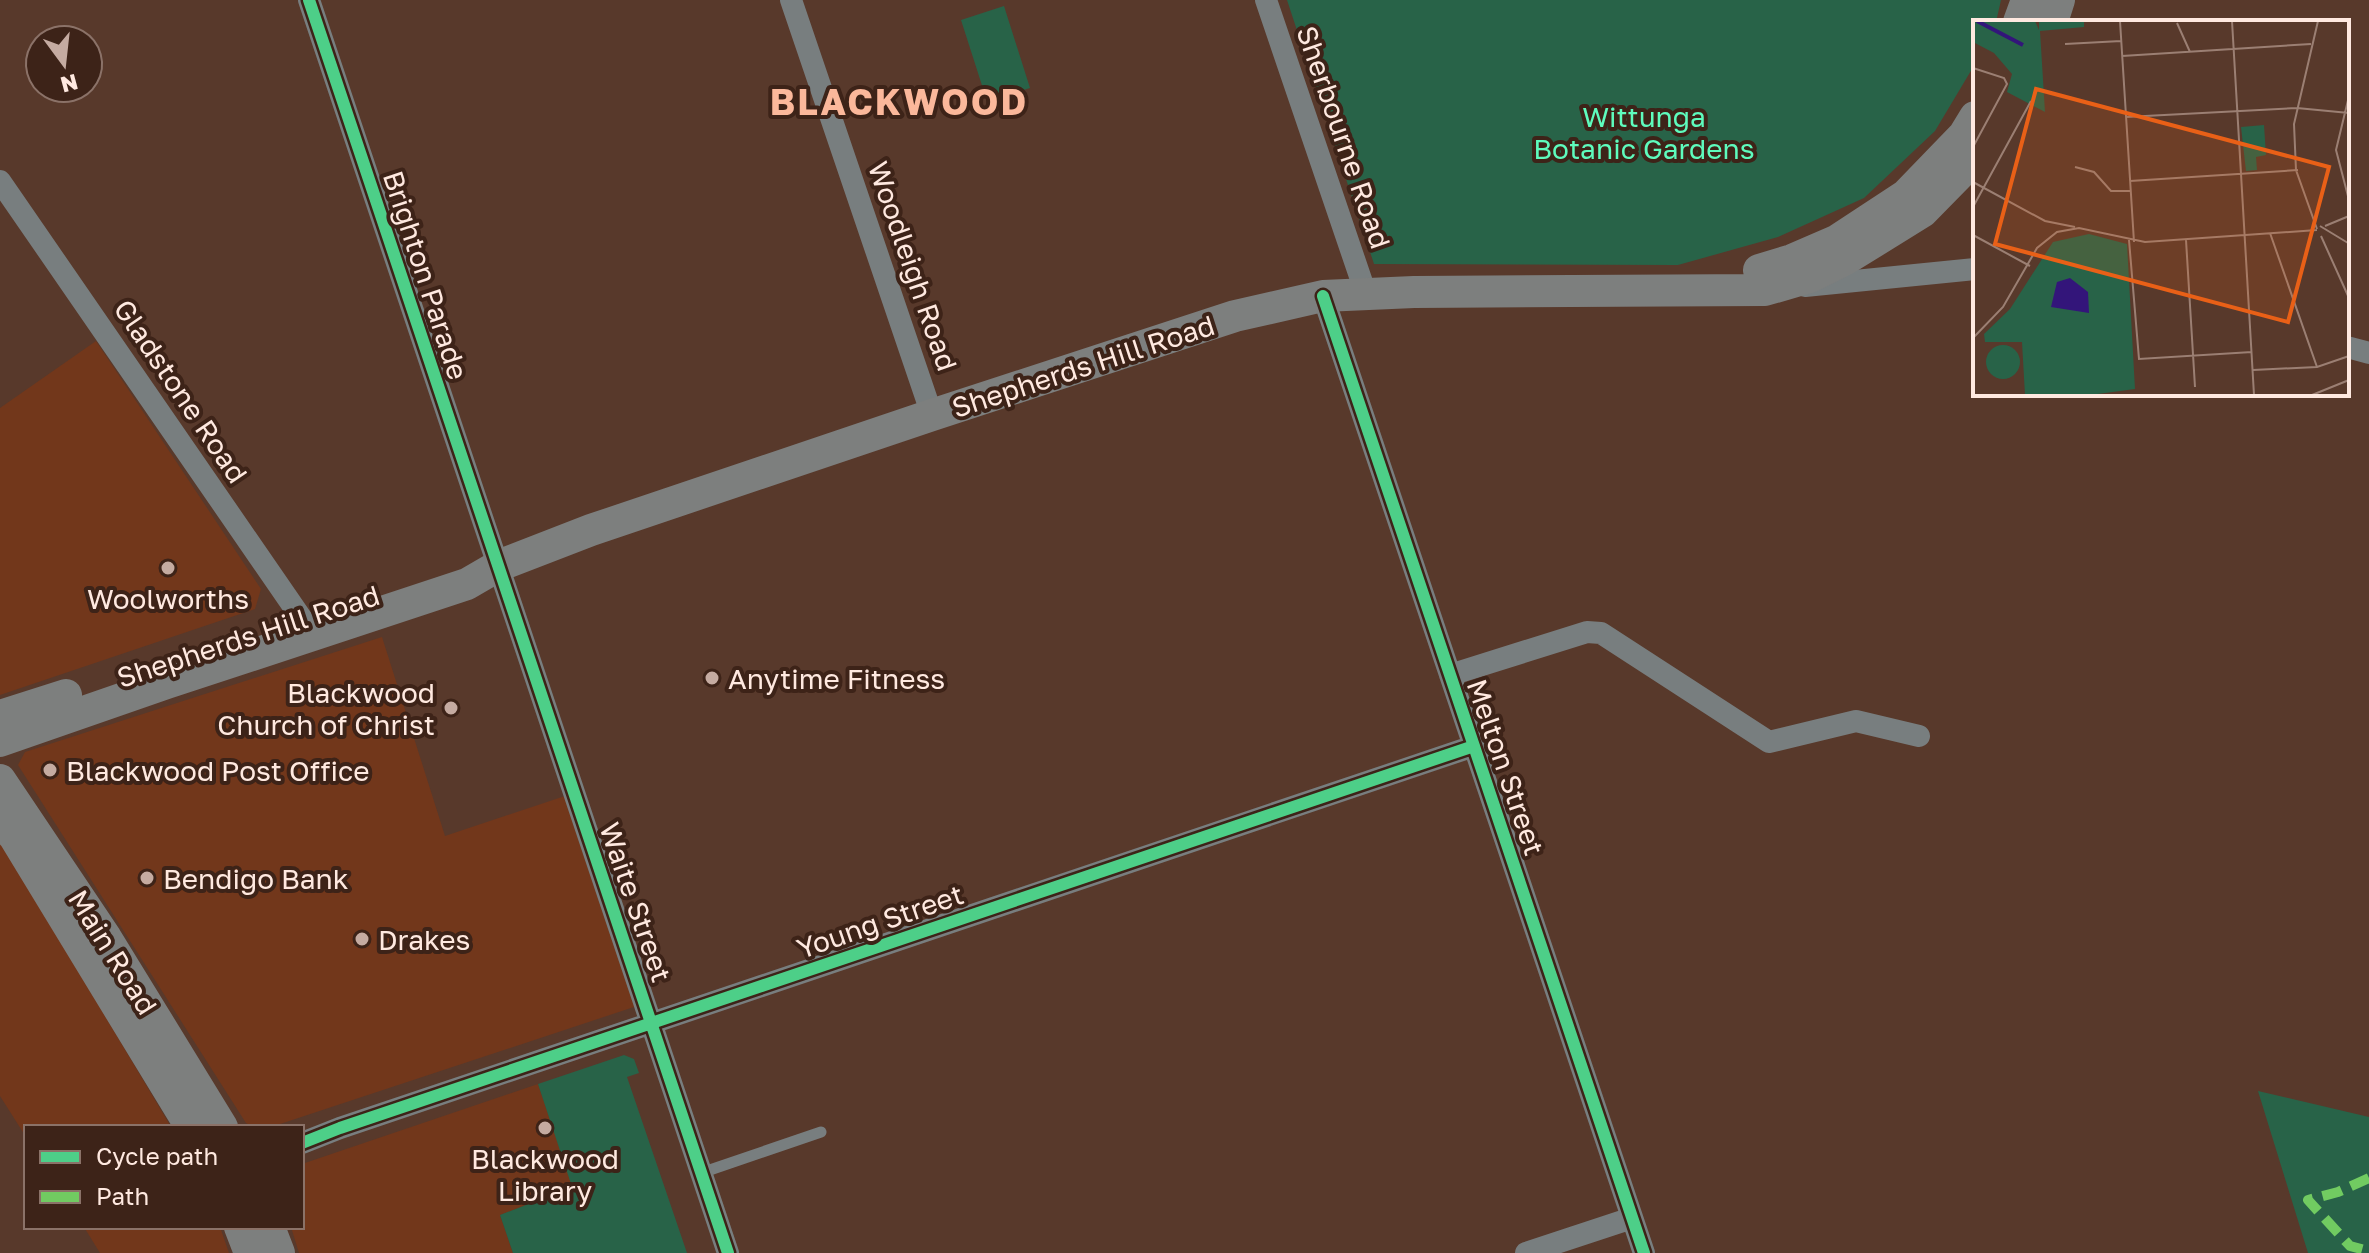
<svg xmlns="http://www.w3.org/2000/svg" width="2369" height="1253" viewBox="0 0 2369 1253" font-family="'Golos Text',sans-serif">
	<rect width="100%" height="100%" fill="#58392b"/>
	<path fill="#72371b" d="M 96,341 L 261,589 L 255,609 L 0,695 L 0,408 Z
		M 382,637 L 445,836 L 565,796 L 637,1006 L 271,1127 L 254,1127 L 246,1123 L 18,765 L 25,752 Z
		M 0,839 L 171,1127 L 26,1127 L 26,1137 L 0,1096 Z
		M 538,1084 L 573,1187 L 500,1215 L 513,1253 L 299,1253 L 291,1227 L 302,1227 L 302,1164 Z
		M 84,1227 L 220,1227 L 229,1253 L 100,1253 Z"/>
	<path fill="#286348" d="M 1287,0 L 2001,0 L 1996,22 L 1975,22 L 1975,64 L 1935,131 L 1864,198 L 1778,237 L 1678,265 L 1374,264 Z
		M 1004,6 L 1030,88 L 987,101 L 961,20 Z
		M 624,1055 L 634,1059 L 639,1073 L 627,1077 L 687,1253 L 513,1253 L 500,1215 L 572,1187 L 538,1084 Z
		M 2258,1091 L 2369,1117 L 2369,1253 L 2308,1253 Z"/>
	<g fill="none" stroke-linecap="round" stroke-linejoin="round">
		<path stroke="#787e7f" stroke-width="11" d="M 701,1173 L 821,1132"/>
		<path stroke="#787e7f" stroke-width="22" d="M 309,0 L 728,1253
			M 791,0 L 932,415
			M 1266,0 L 1366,294
			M 0,181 L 313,635
			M 1805,286 L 1975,269
			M 1323,296 L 1644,1253
			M 2347,347 L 2369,353
			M 1450,675 L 1587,632 L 1601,633 L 1769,742 L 1856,721 L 1919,736
			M 302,1143 L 340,1128 L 1474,746
			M 1526,1253 L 1632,1218"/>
		<path stroke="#7d7f7e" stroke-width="32" d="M 2019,22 L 2027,0
			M 2052,22 L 2059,0
			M 1759,270 L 1792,260 L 1836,241 L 1906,195 L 1964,135 L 1975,117
			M 0,716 L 66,695
			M 0,741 L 167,683 L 467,584 L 498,566 L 591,530 L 932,415 L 1235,316 L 1323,296 L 1414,292 L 1765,290 L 1810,277 L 1846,259 L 1922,212 L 1975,158
			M 0,780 L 106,938 L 222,1127
			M 0,821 L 14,836 L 191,1127
			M 240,1227 L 250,1253
			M 269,1227 L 279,1253"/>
		<path stroke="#71cb61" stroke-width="10" stroke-dasharray="20 10" stroke-linecap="butt" d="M 2369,1178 L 2338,1192 L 2308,1200 L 2350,1246 L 2369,1251"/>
		<g stroke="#3d2318" stroke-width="17">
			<path id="cycleway" d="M 309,0 L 728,1253
				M 1323,296 L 1644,1253
				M 302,1143 L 340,1128 L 1474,746"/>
		</g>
		<use href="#cycleway" stroke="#4dcf88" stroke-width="12"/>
	</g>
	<g fill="#c5aba1" stroke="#3d2318" stroke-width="3">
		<circle cx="168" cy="568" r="8"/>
		<circle cx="712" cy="678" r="8"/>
		<circle cx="451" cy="708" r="8"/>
		<circle cx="50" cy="770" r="8"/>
		<circle cx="147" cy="878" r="8"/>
		<circle cx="362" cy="939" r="8"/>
		<circle cx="545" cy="1128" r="8"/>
	</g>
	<g text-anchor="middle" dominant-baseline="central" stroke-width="8" stroke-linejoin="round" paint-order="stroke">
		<g font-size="28" fill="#5efbbd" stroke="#3d2318">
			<text x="1644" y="116">Wittunga<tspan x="1644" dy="32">Botanic Gardens</tspan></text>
		</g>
		<g font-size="28" fill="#ffe9e0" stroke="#3d2318">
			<text transform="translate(1344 137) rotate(71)">Sherbourne Road</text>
			<text transform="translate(913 266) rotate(71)">Woodleigh Road</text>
			<text transform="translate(426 275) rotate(72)">Brighton Parade</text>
			<text transform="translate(1083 366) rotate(-18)">Shepherds Hill Road</text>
			<text transform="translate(181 391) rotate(56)">Gladstone Road</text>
			<text transform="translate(248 636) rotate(-18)">Shepherds Hill Road</text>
			<text transform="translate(1506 767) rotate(71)">Melton Street</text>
			<text transform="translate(636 902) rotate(71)">Waite Street</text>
			<text transform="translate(880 921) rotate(-19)">Young Street</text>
			<text transform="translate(113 952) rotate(58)">Main Road</text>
		</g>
		<g font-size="28" fill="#ffe9e0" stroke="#3d2318" text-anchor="start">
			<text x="168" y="598" text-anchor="middle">Woolworths</text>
			<text x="728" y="678">Anytime Fitness</text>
			<text x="435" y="692" text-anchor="end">Blackwood<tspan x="435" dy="32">Church of Christ</tspan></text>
			<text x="66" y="770">Blackwood Post Office</text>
			<text x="163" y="878">Bendigo Bank</text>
			<text x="378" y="939">Drakes</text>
			<text x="545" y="1158" text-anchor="middle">Blackwood<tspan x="545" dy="32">Library</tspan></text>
		</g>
		<g font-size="36" font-weight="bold" letter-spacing="2" fill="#fbb89b" stroke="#3d2318">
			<text x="899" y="101">BLACKWOOD</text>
		</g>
	</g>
	<g transform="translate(1973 20)">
		<rect width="376" height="376" fill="#58392b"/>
		<path d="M 0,1 L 62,1 L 66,10 L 66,1 L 111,1 L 111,7 L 67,11 L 72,92 L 34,72 L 39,54 L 21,33 L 0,22 ZM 291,105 L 293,135 L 283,137 L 284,150 L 273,151 L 268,107 ZM 116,214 L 154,224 L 162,369 L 117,375 L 52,375 L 49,322 L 12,322 L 11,314 L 37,289 L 80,222 ZM13 342a17 17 0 1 1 34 0a17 17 0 1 1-34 0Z" fill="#286348"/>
		<path d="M 97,258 L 115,272 L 116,293 L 78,287 L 84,262 Z" fill="#33157a"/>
		<path fill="none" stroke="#33157a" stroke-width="4" d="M 4,1 L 50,25"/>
		<path fill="none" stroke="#9b7f73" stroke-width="2" d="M 147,1 L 161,222M 259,1 L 281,375M 204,3 L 217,32M 92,24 L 148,21M 149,36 L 338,24M 0,48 L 31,58 L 34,64 L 0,127M 376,76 L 363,130 L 376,180M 153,97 L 324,88 L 376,93M 102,147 L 121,152 L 138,171 L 158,171M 157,161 L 325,150M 0,162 L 72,201 L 102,207M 0,187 L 58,81M 347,206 L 375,223M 352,206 L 376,196M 344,209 L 323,150 L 321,104 L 345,1M 297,213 L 344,347M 0,215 L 57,246M 348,216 L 376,278M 156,220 L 166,339 L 279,332M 213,220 L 222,367M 0,318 L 30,287 L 64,228 L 84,212 L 106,208 L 172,222 L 344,210M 280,350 L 344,347 L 376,336M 150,375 L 217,375M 339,375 L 376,360"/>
		<path fill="#e96017" fill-opacity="0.15" stroke="#e96017" stroke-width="4" d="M 63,69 L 356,147 L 315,302 L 22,224 Z"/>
		<rect width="376" height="376" fill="none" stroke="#ffe9e0" stroke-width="4"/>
	</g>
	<rect x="24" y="1125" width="280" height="104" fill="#3d2318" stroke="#8b7268" stroke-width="2"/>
	<rect x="40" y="1151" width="40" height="12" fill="#4dcf88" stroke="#8b7268" stroke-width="2"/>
	<text x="96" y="1165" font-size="24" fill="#ffe9e0">Cycle path</text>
	<rect x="40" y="1191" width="40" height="12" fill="#71cb61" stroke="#8b7268" stroke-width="2"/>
	<text x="96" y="1205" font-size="24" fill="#ffe9e0">Path</text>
	<g transform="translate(64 64) rotate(165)"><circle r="38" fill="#3d2318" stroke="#8b7268" stroke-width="2"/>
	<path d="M0-6L14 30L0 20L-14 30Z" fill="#c5aba1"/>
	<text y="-12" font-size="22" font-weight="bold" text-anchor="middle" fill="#ffe9e0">N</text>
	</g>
</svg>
